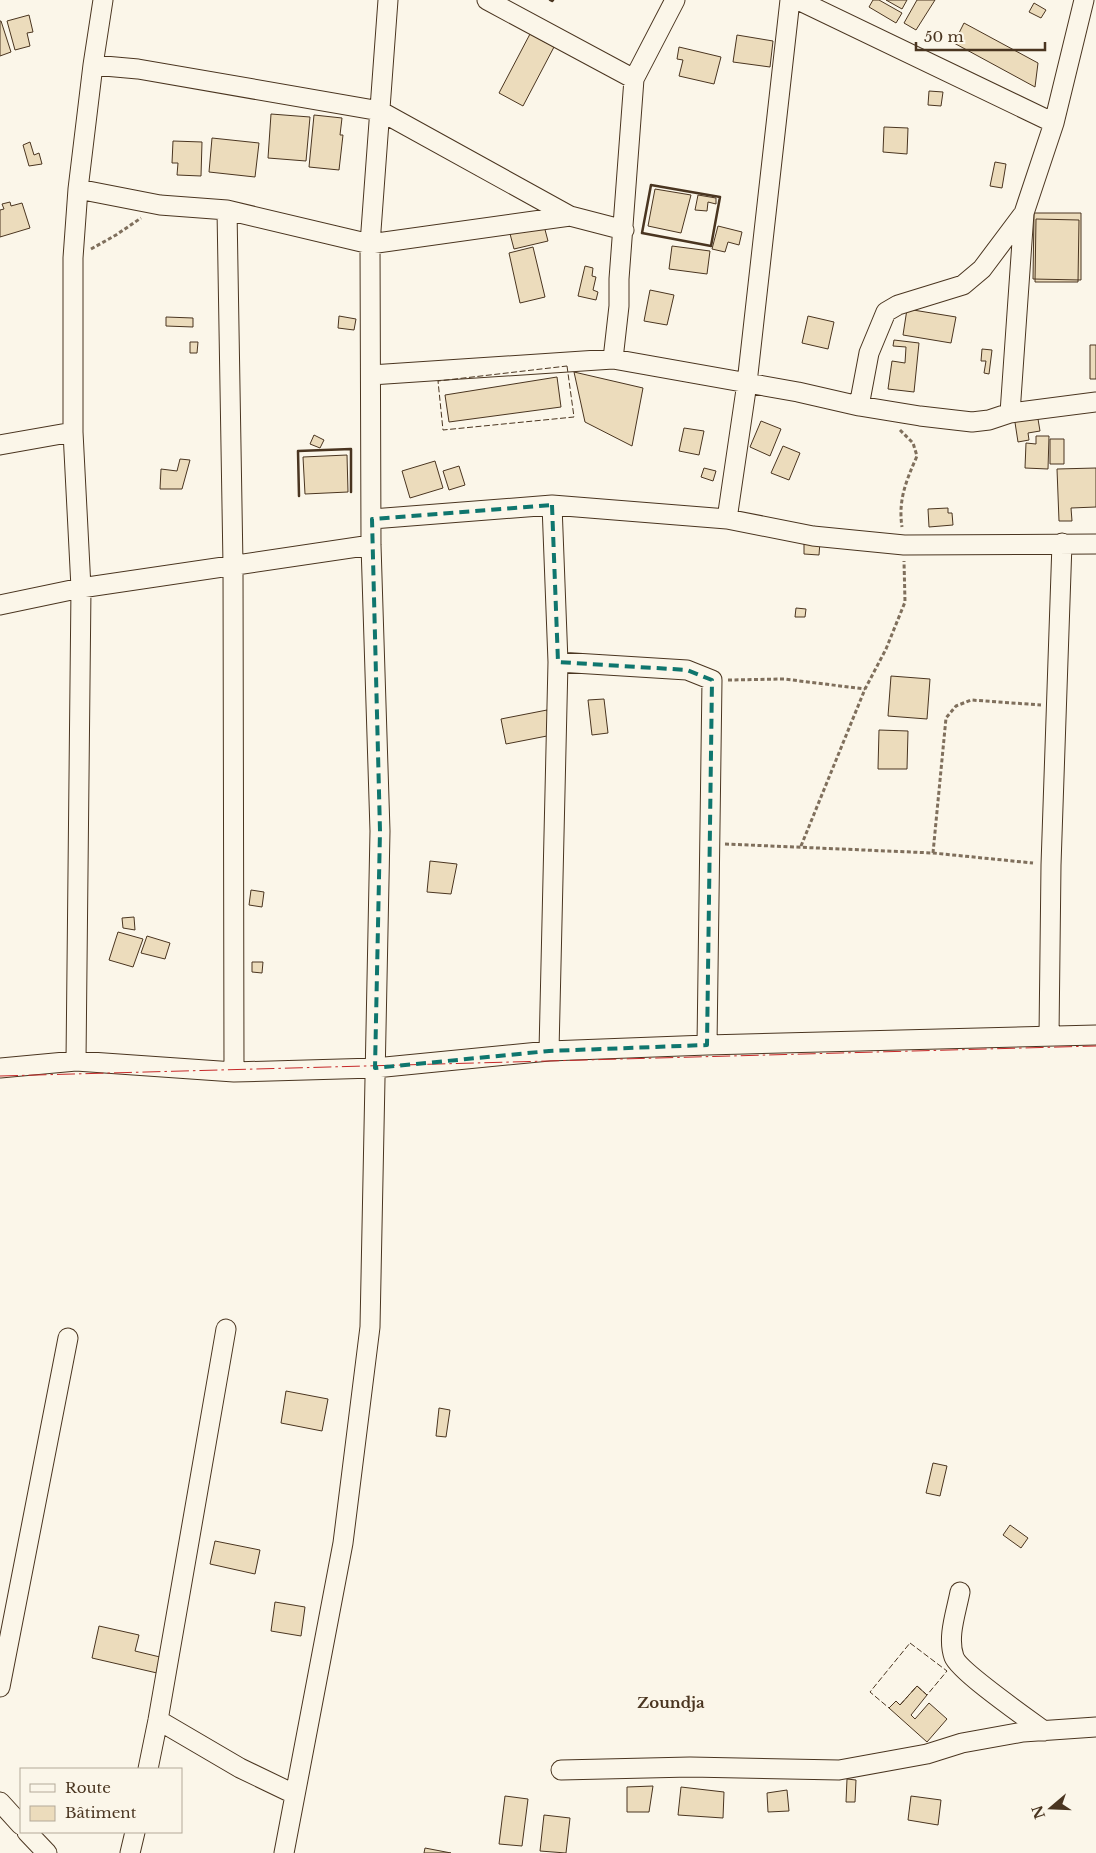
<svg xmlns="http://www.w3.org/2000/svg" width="1096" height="1853" viewBox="0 0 1096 1853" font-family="'Libre Baskerville',serif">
	<rect width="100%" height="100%" fill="#fbf6e9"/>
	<path fill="#ecdcbc" stroke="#4a3520" d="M 873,0 L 879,0 L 902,13 L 896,23 L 869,7 Z
		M 886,0 L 907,0 L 902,9 Z
		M 917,0 L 935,0 L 916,30 L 904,23 Z
		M 1034,3 L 1046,10 L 1041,18 L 1029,12 Z
		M 29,15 L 33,32 L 27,33 L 30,46 L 15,50 L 7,21 Z
		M 0,21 L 1,21 L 11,52 L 0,56 Z
		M 964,23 L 1038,63 L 1035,87 L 954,43 Z
		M 530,34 L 554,47 L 523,106 L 499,93 Z
		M 737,35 L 773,41 L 770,67 L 733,62 Z
		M 679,47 L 721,57 L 714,84 L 679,76 L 683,60 L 677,59 Z
		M 929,91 L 943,92 L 941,106 L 928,105 Z
		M 271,114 L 310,117 L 306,161 L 268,158 Z
		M 314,115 L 342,118 L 340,135 L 343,135 L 339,170 L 309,167 Z
		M 884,127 L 908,128 L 907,154 L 883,152 Z
		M 212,138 L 259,143 L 255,177 L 209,172 Z
		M 173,141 L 202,142 L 201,176 L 177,175 L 178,163 L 172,163 Z
		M 30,142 L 34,155 L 39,153 L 42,164 L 29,166 L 23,145 Z
		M 995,162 L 1006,164 L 1002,188 L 990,186 Z
		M 655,189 L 691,195 L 681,233 L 648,226 Z
		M 698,195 L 716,198 L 716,204 L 708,202 L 707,211 L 695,210 Z
		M 10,202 L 11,206 L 22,203 L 30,228 L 0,237 L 0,210 L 4,209 L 2,204 Z
		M 1034,213 L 1081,213 L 1081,280 L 1033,279 Z
		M 1036,219 L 1079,220 L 1078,282 L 1035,282 Z
		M 543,222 L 548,241 L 514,249 L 509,230 Z
		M 718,226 L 742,232 L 739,245 L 728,242 L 725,252 L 712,249 Z
		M 672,246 L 710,251 L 707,274 L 669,269 Z
		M 533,247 L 545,297 L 520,303 L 509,253 Z
		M 585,266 L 593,268 L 592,276 L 596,277 L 593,290 L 598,292 L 596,300 L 578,296 Z
		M 650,290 L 674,295 L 667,325 L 644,321 Z
		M 907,309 L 956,317 L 951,343 L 903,335 Z
		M 339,316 L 356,319 L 354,330 L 338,328 Z
		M 808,316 L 834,322 L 828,349 L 802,343 Z
		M 166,317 L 193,318 L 193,327 L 166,326 Z
		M 894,340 L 919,343 L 914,392 L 888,389 L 892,361 L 905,363 L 906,347 L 893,346 Z
		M 190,342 L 198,342 L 197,353 L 190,353 Z
		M 1090,345 L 1096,345 L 1096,379 L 1090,379 Z
		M 982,349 L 992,350 L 989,374 L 984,373 L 986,361 L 981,361 Z
		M 574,372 L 643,388 L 632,446 L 585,422 Z
		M 557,377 L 561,407 L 449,422 L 445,395 Z
		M 1037,413 L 1040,431 L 1028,433 L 1029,440 L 1018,442 L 1014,416 Z
		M 761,421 L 781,429 L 770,456 L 750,447 Z
		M 684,428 L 704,431 L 699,455 L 679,451 Z
		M 314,435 L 324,440 L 320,448 L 310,444 Z
		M 1036,436 L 1049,436 L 1048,469 L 1025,468 L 1026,443 L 1036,444 Z
		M 1050,439 L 1064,439 L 1064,464 L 1050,464 Z
		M 783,446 L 800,453 L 789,480 L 771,473 Z
		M 347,455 L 348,492 L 305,494 L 303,457 Z
		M 180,459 L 190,460 L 182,489 L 160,489 L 161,469 L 177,471 Z
		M 435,461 L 443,488 L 410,498 L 402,471 Z
		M 459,466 L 465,485 L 449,490 L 443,471 Z
		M 704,468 L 716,471 L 713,481 L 701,477 Z
		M 1096,468 L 1096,507 L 1071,508 L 1072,521 L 1059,521 L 1057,469 Z
		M 948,508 L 948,513 L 952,513 L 953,525 L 929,527 L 928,509 Z
		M 804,541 L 820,542 L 819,555 L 804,554 Z
		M 796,608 L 806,609 L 805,617 L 795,617 Z
		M 891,676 L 930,679 L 927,719 L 888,716 Z
		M 604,699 L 608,733 L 592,735 L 588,700 Z
		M 547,710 L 552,735 L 506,744 L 501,719 Z
		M 879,730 L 908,731 L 907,769 L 878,769 Z
		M 430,861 L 457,864 L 451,894 L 427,892 Z
		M 251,890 L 264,892 L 262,907 L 249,905 Z
		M 134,917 L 135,930 L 123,928 L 122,918 Z
		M 118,932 L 143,939 L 133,967 L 109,960 Z
		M 147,936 L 170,943 L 165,959 L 141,953 Z
		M 252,962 L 263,962 L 262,973 L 252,972 Z
		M 286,1391 L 328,1399 L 322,1431 L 281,1423 Z
		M 439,1408 L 450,1410 L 446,1437 L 436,1436 Z
		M 933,1463 L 947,1466 L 940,1496 L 926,1493 Z
		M 1010,1525 L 1028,1538 L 1021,1548 L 1003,1535 Z
		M 215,1541 L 260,1550 L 255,1574 L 210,1564 Z
		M 275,1602 L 305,1607 L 301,1636 L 271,1631 Z
		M 99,1626 L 139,1635 L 135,1651 L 160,1657 L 157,1673 L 92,1658 Z
		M 917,1686 L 927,1695 L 911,1715 L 915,1719 L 929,1703 L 947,1719 L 927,1742 L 889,1708 L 896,1701 L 900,1705 Z
		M 847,1779 L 856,1780 L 855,1802 L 846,1802 Z
		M 653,1786 L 649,1812 L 627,1812 L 627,1787 Z
		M 681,1787 L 724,1792 L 723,1818 L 678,1815 Z
		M 787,1790 L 789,1811 L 768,1812 L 767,1793 Z
		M 505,1796 L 528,1799 L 522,1846 L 499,1844 Z
		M 911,1796 L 941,1800 L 938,1825 L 908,1820 Z
		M 544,1815 L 570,1818 L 566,1853 L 540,1851 Z
		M 425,1848 L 451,1853 L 424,1853 Z"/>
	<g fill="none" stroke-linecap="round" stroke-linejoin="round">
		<g stroke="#4a3520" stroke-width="21">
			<path id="minor" d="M 487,0 L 634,79
				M 798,0 L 1054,123
				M 93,65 L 138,69 L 380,111 L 570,216 L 624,230
				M 78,189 L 160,205 L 227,210 L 370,244 L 570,216
				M 227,210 L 233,565 L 234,1072
				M 613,359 L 619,306 L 619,279 L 634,79 L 675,0
				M 371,375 L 613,359 L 798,392 L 859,406 L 920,416 L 972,422 L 989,420 L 1010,413 L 1096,402
				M 859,406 L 869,353 L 886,312 L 898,305 L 963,285 L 982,269 L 1024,213
				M 1010,413 L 1024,213 L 1054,123 L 1084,0
				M 0,445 L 73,432
				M 372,519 L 552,505 L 727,519 L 813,536 L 904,545 L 1096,544
				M 727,519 L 747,383 L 790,0
				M 0,605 L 81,588 L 371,545
				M 558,662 L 687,670 L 712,680 L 707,1045
				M 1049,1036 L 1051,865 L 1062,543
				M 549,1051 L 558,662 L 552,505
				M 76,1061 L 81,588 L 73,432 L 73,258 L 78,189 L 93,65 L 103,0
				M 0,1068 L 76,1061 L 234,1072 L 375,1068 L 549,1051 L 707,1045 L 1096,1035
				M 960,1592 C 956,1613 947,1637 954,1657 C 959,1671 1028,1719 1044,1731
				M 0,1687 L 68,1338
				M 158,1720 L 240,1768 L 294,1794
				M 148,1769 L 158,1720 L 226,1329
				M 561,1770 L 690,1767 L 839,1770 L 927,1754 L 962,1743 L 1023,1732 L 1096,1727
				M 0,1802 L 21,1825
				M 27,1832 L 47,1853
				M 130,1853 L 135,1832
				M 284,1853 L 343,1543 L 370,1327 L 380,831 L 371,545 L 370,244 L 388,0"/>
		</g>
		<path stroke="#7f6f5c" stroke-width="3" stroke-dasharray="4 2.5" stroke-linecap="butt" d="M 91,249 L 116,235 L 141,218
			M 900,430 L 913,443 L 917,456 C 906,481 898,500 902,527
			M 728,680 L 784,679 L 865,689
			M 725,844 L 933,853 L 1033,863
			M 801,846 L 865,689 L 886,649 L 905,602 L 904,561
			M 933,853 L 946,718 L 956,706 L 971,700 L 1041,705"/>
		<use href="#minor" stroke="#fbf6e9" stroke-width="19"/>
		<path stroke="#4a3520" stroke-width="1" stroke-dasharray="6 2.5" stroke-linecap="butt" d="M 567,366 L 574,417 L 443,430 L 438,381 Z
			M 910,1643 L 947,1671 L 927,1695 L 917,1686 L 900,1705 L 896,1701 L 889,1708 L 870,1692 Z"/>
		<path stroke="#4a3520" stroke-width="2.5" d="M 550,0 L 552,1 L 553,0
			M 651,185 L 720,197 L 711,246 L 642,233 Z
			M 299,496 L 298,451 L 351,449 L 351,492"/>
		<path stroke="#c62828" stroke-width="1" stroke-dasharray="18 4 2.5 4" stroke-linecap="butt" d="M 0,1076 L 1096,1046"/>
	</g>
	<path fill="none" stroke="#0f766e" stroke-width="4" stroke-dasharray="10 6" stroke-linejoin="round" d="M 552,505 L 558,662 L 687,670 L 712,680 L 707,1045 L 549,1051 L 375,1068 L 380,831 L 372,519 Z"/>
	<g text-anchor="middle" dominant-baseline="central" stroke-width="4" stroke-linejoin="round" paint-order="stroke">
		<g font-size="15" font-weight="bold" fill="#4a3520" stroke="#fbf6e9">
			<text x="671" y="1702">Zoundja</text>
		</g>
	</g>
	<rect x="20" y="1768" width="162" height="65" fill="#fbf6e9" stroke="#b4a999"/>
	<rect x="30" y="1784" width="25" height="8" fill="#fbf6e9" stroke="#b4a999"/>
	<text x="65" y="1793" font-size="15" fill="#4a3520">Route</text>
	<rect x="30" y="1806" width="25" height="15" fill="#ecdcbc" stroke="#b4a999"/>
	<text x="65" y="1818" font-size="15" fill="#4a3520">Bâtiment</text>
	<g transform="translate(1051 1808) rotate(251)" stroke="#fbf6e9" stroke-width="4" paint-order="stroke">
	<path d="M0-4L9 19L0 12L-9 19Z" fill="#4a3520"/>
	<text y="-8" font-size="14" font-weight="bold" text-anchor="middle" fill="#4a3520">N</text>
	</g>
	<path d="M916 42v8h129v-8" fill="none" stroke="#4a3520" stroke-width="2.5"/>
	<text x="924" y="42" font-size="15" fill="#4a3520" stroke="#fbf6e9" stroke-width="4" paint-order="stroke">50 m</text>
</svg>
